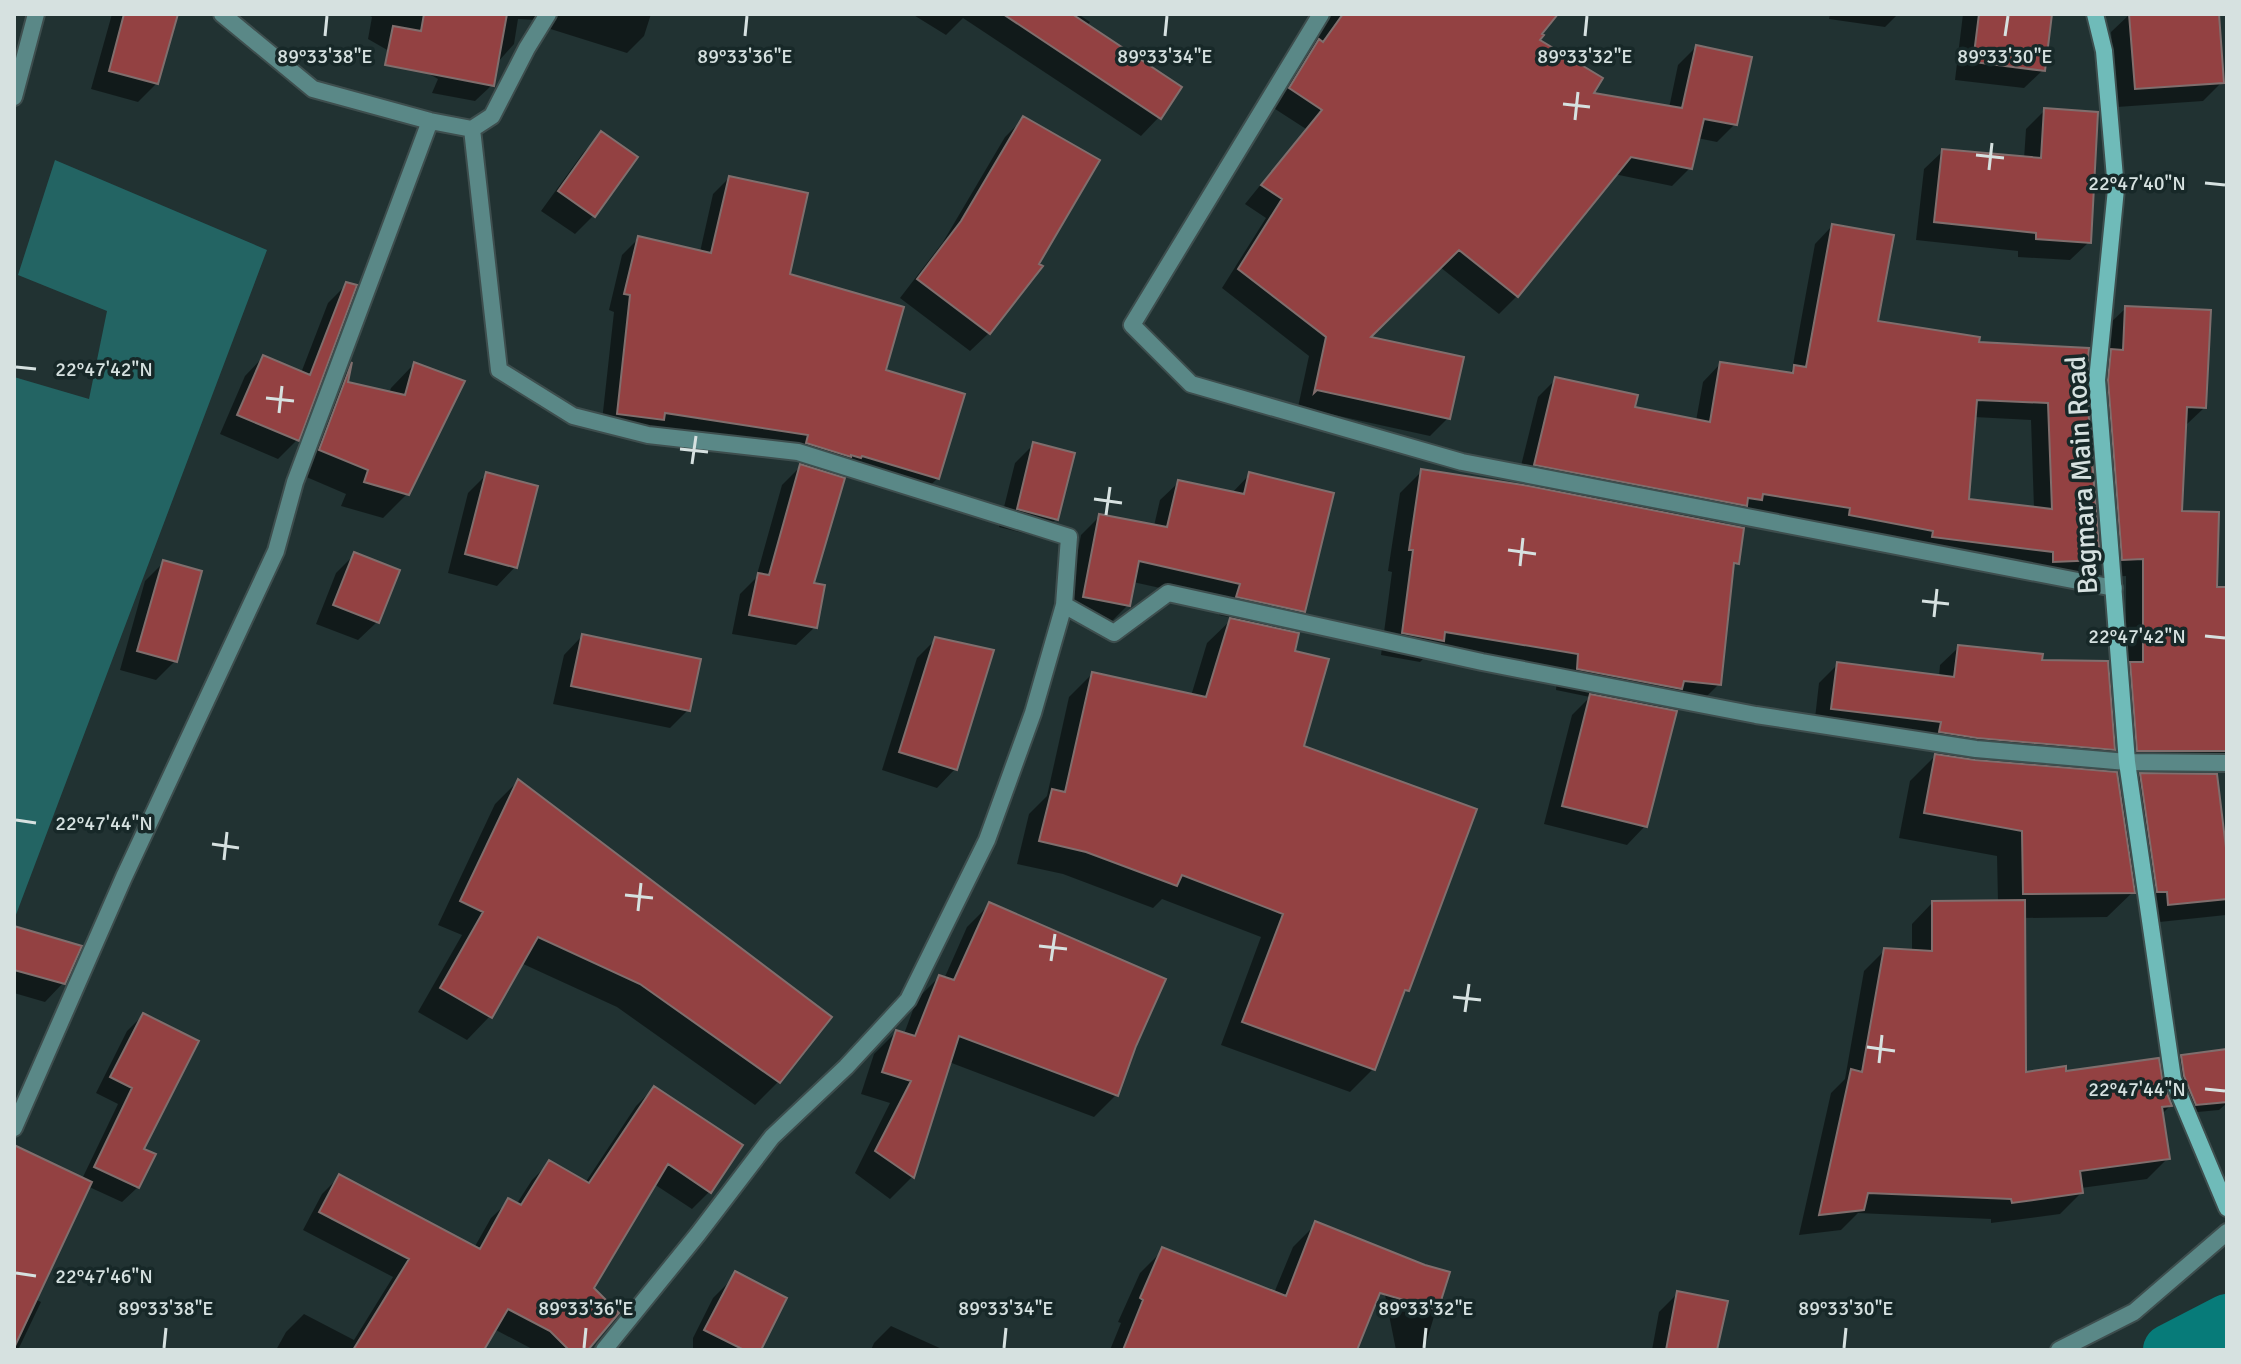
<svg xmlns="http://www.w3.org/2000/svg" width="2241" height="1364" viewBox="0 0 2241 1364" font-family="Signika,sans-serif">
	<rect width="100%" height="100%" fill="#213232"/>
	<path fill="#236463" d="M 55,160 L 267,250 L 14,920 L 14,377 L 89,399 L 107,311 L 18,275 Z"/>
	<path fill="#0007" fill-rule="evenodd" d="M 112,14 L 176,14 L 157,83 L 138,102 L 91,89 Z
		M 367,14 L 651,14 L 644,36 L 627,53 L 541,26 L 536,20 L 518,19 L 514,44 L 496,64 L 492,85 L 475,101 L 432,93 L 438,79 L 368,39 L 372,17 Z
		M 912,14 L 1078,14 L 1090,22 L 1087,26 L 1159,117 L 1141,136 L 963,18 L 946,35 Z
		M 1330,14 L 1555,14 L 1539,34 L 1537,41 L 1590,95 L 1669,108 L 1678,65 L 1696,47 L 1735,124 L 1717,142 L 1697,138 L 1690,168 L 1672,186 L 1614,174 L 1517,296 L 1499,314 L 1440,267 L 1367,338 L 1448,418 L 1430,436 L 1298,407 L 1309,356 L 1222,288 L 1266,218 L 1245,204 L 1306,129 L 1272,107 Z
		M 1830,14 L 1898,14 L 1885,27 L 1829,19 Z
		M 1963,14 L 2050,14 L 2043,70 L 2024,88 L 1955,80 Z
		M 2130,14 L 2217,14 L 2222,82 L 2203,101 L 2117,107 L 2111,32 Z
		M 2045,110 L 2089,242 L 2070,260 L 2018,257 L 2018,251 L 1916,240 L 1924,169 L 1943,151 L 2024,159 L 2026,129 Z
		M 1024,118 L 989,333 L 970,351 L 900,298 L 943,242 L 1005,137 Z
		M 601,134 L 593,216 L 575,234 L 541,211 L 583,153 Z
		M 729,178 L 787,276 L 884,371 L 938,478 L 921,494 L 834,471 L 830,476 L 812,585 L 815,627 L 796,645 L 732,634 L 740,594 L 756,578 L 782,485 L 804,463 L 791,459 L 793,451 L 601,430 L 614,312 L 609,310 L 622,255 L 639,238 L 700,252 L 713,194 Z
		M 1832,226 L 1876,323 L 1977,344 L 2084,381 L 2098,560 L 2080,577 L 1832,533 L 1834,525 L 1747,511 L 1734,515 L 1724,526 L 1737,563 L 1731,569 L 1719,684 L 1697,706 L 1666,703 L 1659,710 L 1645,826 L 1627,845 L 1544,824 L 1572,715 L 1590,697 L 1556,690 L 1557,675 L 1428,654 L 1420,662 L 1381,655 L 1392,572 L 1388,571 L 1400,493 L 1422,471 L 1534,489 L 1534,485 L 1517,482 L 1538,397 L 1556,379 L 1633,408 L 1696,421 L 1703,382 L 1720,364 L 1788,374 L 1792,370 L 1815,244 ZM 1974,417 L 2031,420 L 2034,509 L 1967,501 Z
		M 347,284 L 297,440 L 278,459 L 220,434 L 245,376 L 263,357 L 301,373 L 328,303 Z
		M 2126,308 L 2204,408 L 2186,425 L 2184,425 L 2180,513 L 2215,589 L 2227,589 L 2227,767 L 2120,768 L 2126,668 L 2126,576 L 2105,577 L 2091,399 L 2108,325 Z
		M 414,364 L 407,494 L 383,518 L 341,506 L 346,494 L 297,473 L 329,388 L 348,368 L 345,383 L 389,393 L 391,388 Z
		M 1034,444 L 1057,518 L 1038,537 L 999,527 L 1015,463 Z
		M 487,474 L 515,567 L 497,586 L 448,573 L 468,493 Z
		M 1250,474 L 1303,611 L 1282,631 L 1292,652 L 1302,747 L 1407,990 L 1400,997 L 1373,1069 L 1350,1092 L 1221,1045 L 1261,937 L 1162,899 L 1153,908 L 1063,874 L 1017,864 L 1029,814 L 1047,796 L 1069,697 L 1092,674 L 1191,696 L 1207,643 L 1233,618 L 1219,615 L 1223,602 L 1133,582 L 1128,605 L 1110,623 L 1065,615 L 1081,535 L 1100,516 L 1154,526 L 1160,500 L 1179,482 L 1231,494 Z
		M 355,554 L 377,622 L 358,640 L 316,624 L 336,573 Z
		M 164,562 L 175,661 L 156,680 L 120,670 L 145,581 Z
		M 582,636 L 688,710 L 670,728 L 553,704 L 564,655 Z
		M 936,639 L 955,769 L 937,788 L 882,770 L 917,658 Z
		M 1959,647 L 2040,662 L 2113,749 L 2094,768 L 1958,756 L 1957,759 L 2119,797 L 2141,775 L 2227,862 L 2226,915 L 2150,923 L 2149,910 L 2139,910 L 2136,889 L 2107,917 L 2023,918 L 2024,1074 L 2064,1073 L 2161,1083 L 2170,1106 L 2162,1114 L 2168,1158 L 2147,1179 L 2081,1188 L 2081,1193 L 2060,1214 L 1991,1223 L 1991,1219 L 1858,1213 L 1841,1230 L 1799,1235 L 1831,1093 L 1845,1079 L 1864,971 L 1885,950 L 1912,952 L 1912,924 L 1932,903 L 1998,902 L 1997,856 L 1899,838 L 1910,781 L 1938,753 L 1921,750 L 1923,741 L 1814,727 L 1819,683 L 1838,664 L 1939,677 L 1940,665 Z
		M 518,781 L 778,1082 L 755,1105 L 617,1007 L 521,963 L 490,1016 L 467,1040 L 418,1012 L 462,935 L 438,925 L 495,804 Z
		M 989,905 L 1134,1046 L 1116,1095 L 1094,1117 L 949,1062 L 912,1177 L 890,1199 L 855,1173 L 890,1103 L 861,1094 L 874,1054 L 896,1032 L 904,1034 L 917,999 L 939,977 L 944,979 L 967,927 Z
		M 14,929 L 63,983 L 45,1002 L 14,993 Z
		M 143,1015 L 141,1150 L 138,1187 L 122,1202 L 87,1186 L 35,1299 L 41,1302 L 18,1350 L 14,1350 L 14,1147 L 82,1179 L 118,1104 L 96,1093 L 127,1031 Z
		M 2182,1057 L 2227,1082 L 2227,1103 L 2219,1110 L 2187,1113 L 2173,1066 Z
		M 654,1088 L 709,1192 L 692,1209 L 654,1184 L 591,1288 L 585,1350 L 534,1350 L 494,1329 L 482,1350 L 276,1350 L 286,1332 L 304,1314 L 354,1340 L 393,1277 L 303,1230 L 322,1194 L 339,1177 L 474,1248 L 491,1218 L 509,1201 L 516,1205 L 532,1180 L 550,1162 L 585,1183 L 636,1106 Z
		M 1316,1224 L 1447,1273 L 1424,1350 L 1396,1350 L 1382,1280 L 1354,1350 L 1110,1350 L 1121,1323 L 1118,1322 L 1140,1273 L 1163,1250 L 1274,1293 L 1293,1247 Z
		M 732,1279 L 759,1350 L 693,1350 L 693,1338 L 713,1298 Z
		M 1678,1293 L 1715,1350 L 1652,1350 L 1659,1312 Z
		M 891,1326 L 944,1350 L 871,1350 L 874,1343 Z"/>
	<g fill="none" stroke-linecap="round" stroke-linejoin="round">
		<path stroke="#077b79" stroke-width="52" d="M 2169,1350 L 2227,1320"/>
	</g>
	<path fill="#934142" stroke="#806e6d" stroke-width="2" fill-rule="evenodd" d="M 124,14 L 178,14 L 158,84 L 109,71 Z
		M 424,14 L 507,14 L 494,86 L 385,65 L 393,26 L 421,31 Z
		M 1003,14 L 1072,14 L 1182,87 L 1161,119 Z
		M 1343,14 L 1558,14 L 1542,34 L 1544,35 L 1540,40 L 1603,78 L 1594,93 L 1682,108 L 1696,45 L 1752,57 L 1737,125 L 1704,119 L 1692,169 L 1631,157 L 1518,297 L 1459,250 L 1371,337 L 1464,357 L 1450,419 L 1317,390 L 1314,393 L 1326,337 L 1238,269 L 1282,199 L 1261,185 L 1322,110 L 1289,88 L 1319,39 L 1323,42 Z
		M 1979,14 L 2052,14 L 2045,71 L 1973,62 Z
		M 2129,14 L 2219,14 L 2224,83 L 2135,89 Z
		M 2044,108 L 2098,112 L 2091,243 L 2036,239 L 2036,233 L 1934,222 L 1942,149 L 2041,158 Z
		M 1023,116 L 1100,160 L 1039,264 L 1043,266 L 990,334 L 917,279 L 961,221 Z
		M 601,131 L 638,157 L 595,217 L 558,191 Z
		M 729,176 L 808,193 L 790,274 L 904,307 L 886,370 L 965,394 L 939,479 L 862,456 L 861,458 L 851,455 L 851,457 L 806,443 L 808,435 L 665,413 L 664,420 L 617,414 L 630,295 L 624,294 L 638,236 L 711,253 Z
		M 1832,224 L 1894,235 L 1878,321 L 1980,337 L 1979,342 L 2089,348 L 2086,381 L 2100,560 L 2053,562 L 2053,552 L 1932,537 L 1933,531 L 1849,515 L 1850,508 L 1763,494 L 1762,500 L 1748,498 L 1747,506 L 1534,465 L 1555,377 L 1638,395 L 1635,407 L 1710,422 L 1720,362 L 1793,373 L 1794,365 L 1806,367 ZM 1977,400 L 2048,403 L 2052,509 L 1969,499 Z
		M 346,282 L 357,285 L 299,441 L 237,415 L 263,355 L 310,375 Z
		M 2125,306 L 2211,310 L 2206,408 L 2187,407 L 2182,511 L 2219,512 L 2217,587 L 2227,587 L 2227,751 L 2137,751 L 2130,662 L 2143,662 L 2143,559 L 2122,560 L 2108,380 L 2111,349 L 2123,350 Z
		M 352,362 L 348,382 L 405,395 L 414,362 L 465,381 L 409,495 L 364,482 L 368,470 L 319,450 Z
		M 1033,442 L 1075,453 L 1058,520 L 1017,509 Z
		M 800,464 L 845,478 L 814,583 L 825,585 L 817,628 L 749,615 L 758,573 L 769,575 Z
		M 1421,469 L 1529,486 L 1744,528 L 1739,564 L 1734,563 L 1721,685 L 1684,681 L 1682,689 L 1577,669 L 1578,654 L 1445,632 L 1444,641 L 1402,633 L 1413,550 L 1409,550 Z
		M 486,472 L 538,486 L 517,568 L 465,554 Z
		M 1249,472 L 1334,493 L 1305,612 L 1236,597 L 1240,584 L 1139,561 L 1130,606 L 1083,597 L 1099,514 L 1167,527 L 1178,480 L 1244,494 Z
		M 354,552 L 400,570 L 379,623 L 333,605 Z
		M 163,560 L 202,571 L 177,662 L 137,651 Z
		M 1230,618 L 1299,633 L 1295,651 L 1329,659 L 1304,746 L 1477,809 L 1409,991 L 1405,990 L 1375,1070 L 1242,1022 L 1283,914 L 1182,875 L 1177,886 L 1086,852 L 1039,841 L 1052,789 L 1065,792 L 1092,672 L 1206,697 Z
		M 582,634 L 701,659 L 690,711 L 571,686 Z
		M 935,637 L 994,650 L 957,770 L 899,752 Z
		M 1958,645 L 2043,654 L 2042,660 L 2108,661 L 2115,750 L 1977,738 L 1939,732 L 1941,722 L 1831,709 L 1837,662 L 1954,677 Z
		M 1590,694 L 1677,711 L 1647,827 L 1562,806 Z
		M 1935,754 L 1975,760 L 2117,772 L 2135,893 L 2023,894 L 2022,831 L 1924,813 Z
		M 2140,773 L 2217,774 L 2227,856 L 2227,899 L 2168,905 L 2167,892 L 2157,892 Z
		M 518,779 L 832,1017 L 780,1083 L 640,984 L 538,937 L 492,1018 L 440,988 L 483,912 L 460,901 Z
		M 2025,900 L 2026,1072 L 2066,1066 L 2066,1071 L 2159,1058 L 2163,1083 L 2172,1106 L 2162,1107 L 2170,1159 L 2080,1171 L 2083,1193 L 2012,1203 L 2011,1199 L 1868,1193 L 1864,1210 L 1819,1215 L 1851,1069 L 1862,1072 L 1884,948 L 1932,951 L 1932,901 Z
		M 989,902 L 1166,979 L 1136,1046 L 1118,1096 L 959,1036 L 914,1178 L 875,1151 L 911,1081 L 882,1072 L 896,1030 L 915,1036 L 939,975 L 954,980 Z
		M 14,926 L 82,946 L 65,984 L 14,970 Z
		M 143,1013 L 199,1041 L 144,1149 L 156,1154 L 139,1188 L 94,1167 L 132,1088 L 110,1077 Z
		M 2227,1049 L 2227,1102 L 2196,1105 L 2184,1076 L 2181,1055 Z
		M 654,1086 L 743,1145 L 711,1193 L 668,1164 L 594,1288 L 619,1313 L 588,1350 L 569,1350 L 550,1331 L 508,1309 L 484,1350 L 353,1350 L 409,1259 L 319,1212 L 339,1174 L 480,1249 L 508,1198 L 521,1205 L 549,1160 L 589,1183 Z
		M 14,1145 L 92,1182 L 14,1348 Z
		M 1315,1221 L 1425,1265 L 1450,1272 L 1438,1310 L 1380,1293 L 1357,1350 L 1123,1350 L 1143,1300 L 1140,1298 L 1162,1247 L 1286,1296 Z
		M 735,1271 L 787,1298 L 761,1350 L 744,1350 L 704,1330 Z
		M 1677,1291 L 1728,1301 L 1717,1350 L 1666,1350 Z"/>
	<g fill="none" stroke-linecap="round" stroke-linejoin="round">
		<g stroke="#3e4e4e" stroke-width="20">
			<path id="street" d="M 222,14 L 313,89 L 430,121 L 472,129 L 499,370 L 573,416 L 648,435 L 798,452 L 1069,537 L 1064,605 L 1114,633 L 1168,593 L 1482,662 L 1756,715 L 1976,749 L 2127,762 L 2227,763
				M 1321,14 L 1132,325 L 1191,384 L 1462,462 L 2114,588
				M 14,97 L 36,14
				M 472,129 L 492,116 L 527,48 L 548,14
				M 14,1128 L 124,877 L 276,551 L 295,482 L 430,121
				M 604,1350 L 698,1234 L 772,1137 L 846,1067 L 908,1000 L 987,840 L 1033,713 L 1064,605
				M 2059,1350 L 2134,1312 L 2227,1232"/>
		</g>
		<g stroke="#3e4e4e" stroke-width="20">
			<path id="secondary" d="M 2095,14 L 2104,51 L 2116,189 L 2097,380 L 2127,762 L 2173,1079 L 2227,1208"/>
		</g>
		<use href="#street" stroke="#5a8887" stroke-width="16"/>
		<use href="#secondary" stroke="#6fbbb9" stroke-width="16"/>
	</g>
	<path fill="none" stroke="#d6e1e0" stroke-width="3" d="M 325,36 L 327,16M 745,36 L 747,16M 1165,36 L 1167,16M 1585,36 L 1587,16M 2005,36 L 2008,16M 1563,104 L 1590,107M 1575,120 L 1578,92M 1976,155 L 2004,158M 1989,170 L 1992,143M 2205,183 L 2225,185M 16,367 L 36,369M 266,398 L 294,401M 279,413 L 282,386M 680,449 L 708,452M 692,464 L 696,436M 1094,499 L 1122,503M 1106,515 L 1110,487M 1508,550 L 1536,554M 1520,566 L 1523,538M 1922,601 L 1949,604M 1934,617 L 1937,589M 2205,636 L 2225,638M 16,820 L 36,823M 212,844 L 239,848M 224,860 L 227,832M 625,895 L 653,898M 638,911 L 641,883M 1039,946 L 1067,949M 1051,961 L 1055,934M 1453,997 L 1481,1000M 1465,1012 L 1469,984M 1867,1047 L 1895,1051M 1879,1063 L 1882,1035M 2205,1089 L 2225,1091M 16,1273 L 36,1276M 164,1348 L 166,1328M 584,1348 L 586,1328M 1004,1348 L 1006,1328M 1424,1348 L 1426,1328M 1844,1348 L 1846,1328"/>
	<g text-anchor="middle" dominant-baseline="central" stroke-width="7" stroke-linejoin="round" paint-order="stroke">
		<g font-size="28" fill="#d6e1e0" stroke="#172828">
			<text transform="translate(2082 475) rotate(-93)">Bagmara Main Road</text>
		</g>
	</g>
	<g font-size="20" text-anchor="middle" fill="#d6e1e0" stroke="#172828" stroke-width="7" stroke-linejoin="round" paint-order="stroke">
		<text x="325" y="63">89°33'38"E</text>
		<text x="745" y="63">89°33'36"E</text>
		<text x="1165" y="63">89°33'34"E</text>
		<text x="1585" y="63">89°33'32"E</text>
		<text x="2005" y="63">89°33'30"E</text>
		<text x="2137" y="190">22°47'40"N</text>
		<text x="104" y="376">22°47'42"N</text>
		<text x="2137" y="643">22°47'42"N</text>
		<text x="104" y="830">22°47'44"N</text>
		<text x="2137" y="1096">22°47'44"N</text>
		<text x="104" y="1283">22°47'46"N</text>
		<text x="166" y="1315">89°33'38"E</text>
		<text x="586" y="1315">89°33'36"E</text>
		<text x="1006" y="1315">89°33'34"E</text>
		<text x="1426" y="1315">89°33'32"E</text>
		<text x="1846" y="1315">89°33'30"E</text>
	</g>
	<rect width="2241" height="1364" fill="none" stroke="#d6e1e0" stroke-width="32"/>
</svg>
